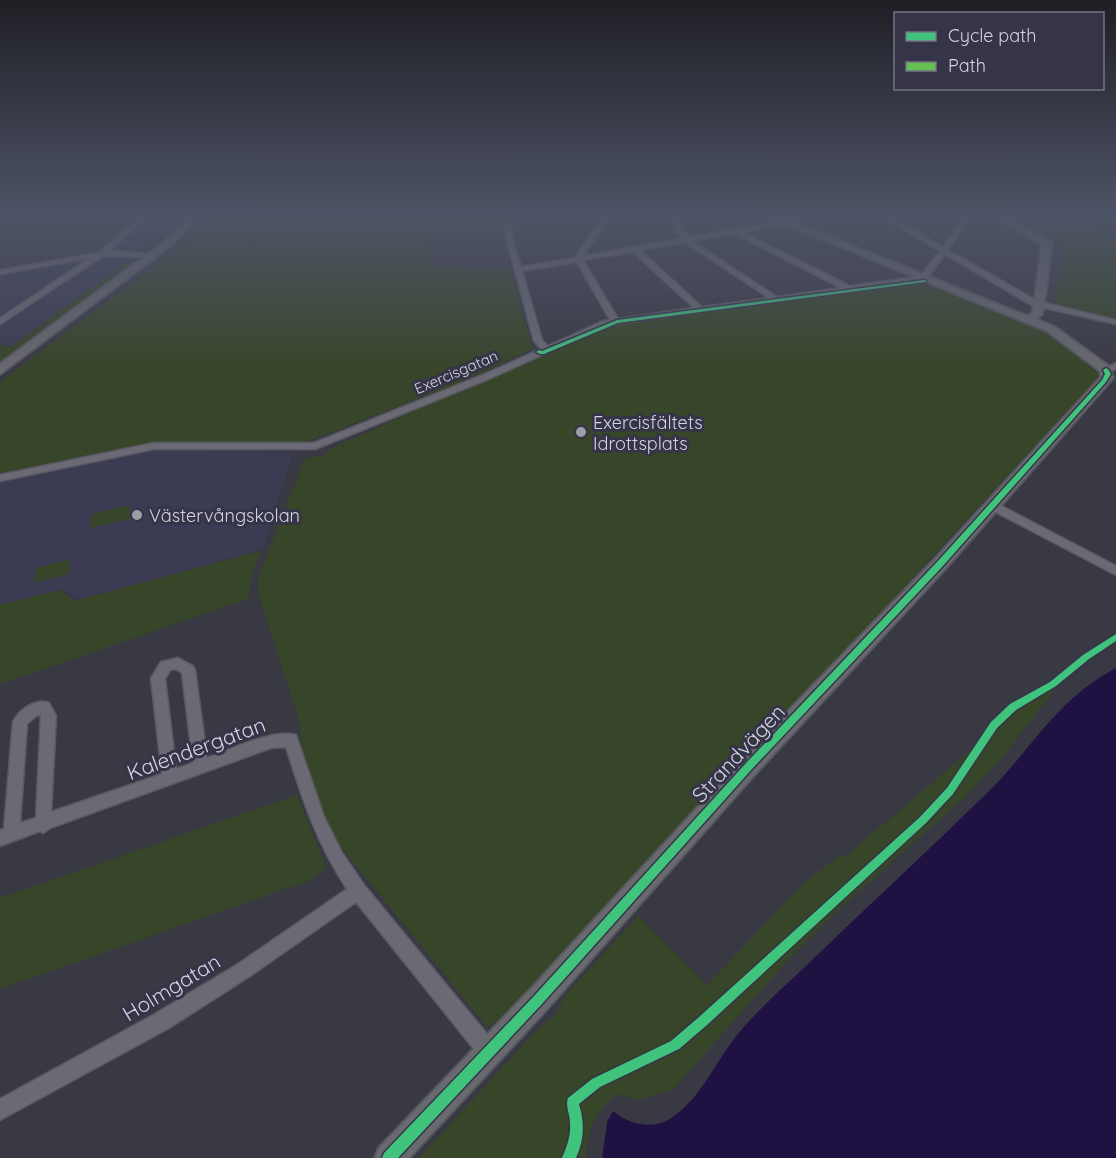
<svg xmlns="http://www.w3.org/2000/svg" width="1116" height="1158" viewBox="0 0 1116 1158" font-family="Quicksand,sans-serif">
	<rect width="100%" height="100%" fill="#393944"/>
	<path fill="#3c3b54" d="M 141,214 L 184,214 L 124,264 L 11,346 L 0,344 L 0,273 L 76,261 L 81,255 L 98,251 Z
		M 147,449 L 293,453 L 263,549 L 78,599 L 63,589 L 0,604 L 0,481 Z"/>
	<path fill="#374528" d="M 212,214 L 515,214 L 498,233 L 431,228 L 433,266 L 511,270 L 533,349 L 465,381 L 298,445 L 147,444 L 0,476 L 0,382 L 174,251 Z
		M 1011,214 C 1029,215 1043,228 1060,229 C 1077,230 1102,226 1116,236 L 1116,319 L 1054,304 C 1056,283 1069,259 1056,240 Z
		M 135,263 L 0,366 L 0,345 L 11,347 L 124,264 Z
		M 923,282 L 1046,332 L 1098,370 L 1100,376 L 506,1017 L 487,1027 L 337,842 C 317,807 301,764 300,724 L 258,592 L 258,578 L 305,458 L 322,456 L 330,449 L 608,324 Z
		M 130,505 L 130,519 L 90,528 L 91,514 Z
		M 261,551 L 252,575 L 248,599 L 0,684 L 0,605 L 60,590 L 74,601 Z
		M 70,559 L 69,574 L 34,583 L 36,568 Z
		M 1056,688 L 1002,758 L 966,796 L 842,907 L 787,961 L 673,1090 L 638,1100 L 617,1094 C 593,1114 589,1128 586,1158 L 419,1158 L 537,1030 L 555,1016 L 565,996 L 638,916 L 707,985 L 805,882 L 840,855 L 846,856 L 1021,707 Z
		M 297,795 L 326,868 L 308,881 L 0,989 L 0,898 Z"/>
	<path fill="#1f1243" d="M 1116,668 L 1116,1158 L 602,1158 L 607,1122 L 613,1111 C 627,1123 650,1130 668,1120 C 702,1100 717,1057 742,1029 C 763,1005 787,984 810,962 C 870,904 931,848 990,790 C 1035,745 1057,699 1116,668 Z"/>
	<path fill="#504f5e" d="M 155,214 L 173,214 L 160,226 L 142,226 Z"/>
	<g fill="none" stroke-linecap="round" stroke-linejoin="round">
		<g stroke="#585862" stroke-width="3">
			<path id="street" d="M 143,214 L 150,214 L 109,251 L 152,254 L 154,255 L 154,257 L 103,256 L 0,324 L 0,318 L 90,258 L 0,274 L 0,270 L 99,253 Z
				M 514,214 L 520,214 L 510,230 L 521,267 L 575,258 L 604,214 L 610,214 L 583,256 L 681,239 L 669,214 L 675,214 L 688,238 L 819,214 L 834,214 L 742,232 L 850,286 L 916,277 L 922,274 L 940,251 L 878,214 L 886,214 L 943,247 L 967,214 L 973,214 L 948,250 L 1037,301 L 1116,320 L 1116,324 L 1031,305 L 945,254 L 928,278 L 918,281 L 608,325 L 491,378 L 315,449 L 154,449 L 0,481 L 0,475 L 154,443 L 314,443 L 485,374 L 541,349 L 534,341 L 504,230 ZM 734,233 L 841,288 L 777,297 L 692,241 ZM 685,242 L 769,298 L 702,307 L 640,250 ZM 633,252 L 694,308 L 618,319 L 583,260 ZM 577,262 L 610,320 L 603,321 L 548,346 L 542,340 L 522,271 Z
				M 1104,214 L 1116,216 L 1116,221 Z
				M 1116,363 L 1116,369 L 1106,373 L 1102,370 Z
				M 992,501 L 1116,566 L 1116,575 L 988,508 L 987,505 Z
				M 178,658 L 193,666 L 195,670 L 207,758 C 229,750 275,728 296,735 L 324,817 L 341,851 L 364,885 L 496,1045 L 499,1052 L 496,1059 L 489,1062 L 482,1059 L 356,902 L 250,976 L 169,1028 L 0,1120 L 0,1099 L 155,1014 L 238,964 L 347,889 C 317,844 302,798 286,747 L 271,748 L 50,828 L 43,833 L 40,831 L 0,846 L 0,830 L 4,829 L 13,722 C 19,710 35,698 49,703 L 56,716 L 51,812 L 162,774 L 151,678 L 161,662 ZM 176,669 L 182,673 L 193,763 L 176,769 L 165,679 L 170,670 ZM 41,714 L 36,818 L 20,823 L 27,724 L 36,716 Z"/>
		</g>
		<g stroke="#585862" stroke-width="4">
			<path id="secondary" d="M 192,214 L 201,214 L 169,247 L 0,374 L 0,364 L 163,243 Z
				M 761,214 L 773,214 L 1027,316 L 1032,313 L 1034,305 L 1042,244 L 989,214 L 1000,214 L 1052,243 L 1044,305 L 1042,314 L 1036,319 L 1055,327 L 1110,367 L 1113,378 L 945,569 L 757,772 L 547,1009 L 409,1158 L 375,1158 L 379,1148 L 529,991 L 743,758 L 933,561 L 1101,377 L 1100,371 L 1047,331 Z"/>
		</g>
		<use href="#street" fill="#6b6a74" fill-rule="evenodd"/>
		<use href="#secondary" fill="#696a6e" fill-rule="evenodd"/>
		<path stroke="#63c152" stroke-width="4" stroke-dasharray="8 4" stroke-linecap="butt" d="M 1113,217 L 1116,217"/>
		<g stroke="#353448" stroke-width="3">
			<path id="cycleway" d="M 924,280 L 926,280 L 926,282 L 618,323 L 544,354 L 540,354 L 536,352 L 539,350 L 542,351 L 617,320 Z
				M 1106,368 L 1108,369 L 1111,374 L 1106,382 L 942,567 L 753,768 L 542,1004 L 398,1158 L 382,1158 L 384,1153 L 534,996 L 747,762 L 936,563 L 1102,380 L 1105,374 L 1103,370 Z
				M 1116,634 L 1116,641 L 1089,659 L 1056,686 L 1016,710 L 997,728 L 953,794 L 926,823 L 707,1025 L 679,1049 L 600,1087 L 579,1104 C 585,1124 584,1140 576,1158 L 562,1158 C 567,1146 571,1136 570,1123 C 570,1114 565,1106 568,1098 L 592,1079 L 671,1041 L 699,1017 L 920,817 L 947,788 L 991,722 L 1010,704 L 1050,682 L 1083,655 Z"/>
		</g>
		<use href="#cycleway" fill="#40c37c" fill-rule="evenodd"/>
	</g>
	<linearGradient id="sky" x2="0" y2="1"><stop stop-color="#1f1f25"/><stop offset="0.57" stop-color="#4e5467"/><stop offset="1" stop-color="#4e5467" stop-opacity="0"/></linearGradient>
	<rect width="1116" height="376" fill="url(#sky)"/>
	<g fill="#9e9eaa" stroke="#353448" stroke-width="2">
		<circle cx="581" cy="432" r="6"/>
		<circle cx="137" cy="515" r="6"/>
	</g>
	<g text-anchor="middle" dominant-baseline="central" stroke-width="6" stroke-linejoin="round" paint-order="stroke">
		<g font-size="15" fill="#d4d4e1" stroke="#353448">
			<text transform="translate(456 372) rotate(-23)">Exercisgatan</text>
		</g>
		<g font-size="18" fill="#d4d4e1" stroke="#353448" text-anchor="start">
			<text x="593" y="422">Exercisfältets<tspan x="593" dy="21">Idrottsplats</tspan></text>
			<text x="149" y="515">Västervångskolan</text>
		</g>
		<g font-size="21" fill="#d4d4e1" stroke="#353448">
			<text transform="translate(196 748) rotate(-20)">Kalendergatan</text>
			<text transform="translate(738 753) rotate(-47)">Strandvägen</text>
			<text transform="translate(171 987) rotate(-31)">Holmgatan</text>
		</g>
	</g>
	<rect x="894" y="12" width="210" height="78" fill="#353448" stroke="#757485" stroke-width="1.5"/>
	<rect x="906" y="32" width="30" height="9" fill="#40c37c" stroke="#757485" stroke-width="1.5"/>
	<text x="948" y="42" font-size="18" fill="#d4d4e1">Cycle path</text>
	<rect x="906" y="62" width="30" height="9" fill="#63c152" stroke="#757485" stroke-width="1.5"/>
	<text x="948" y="72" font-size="18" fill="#d4d4e1">Path</text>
</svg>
